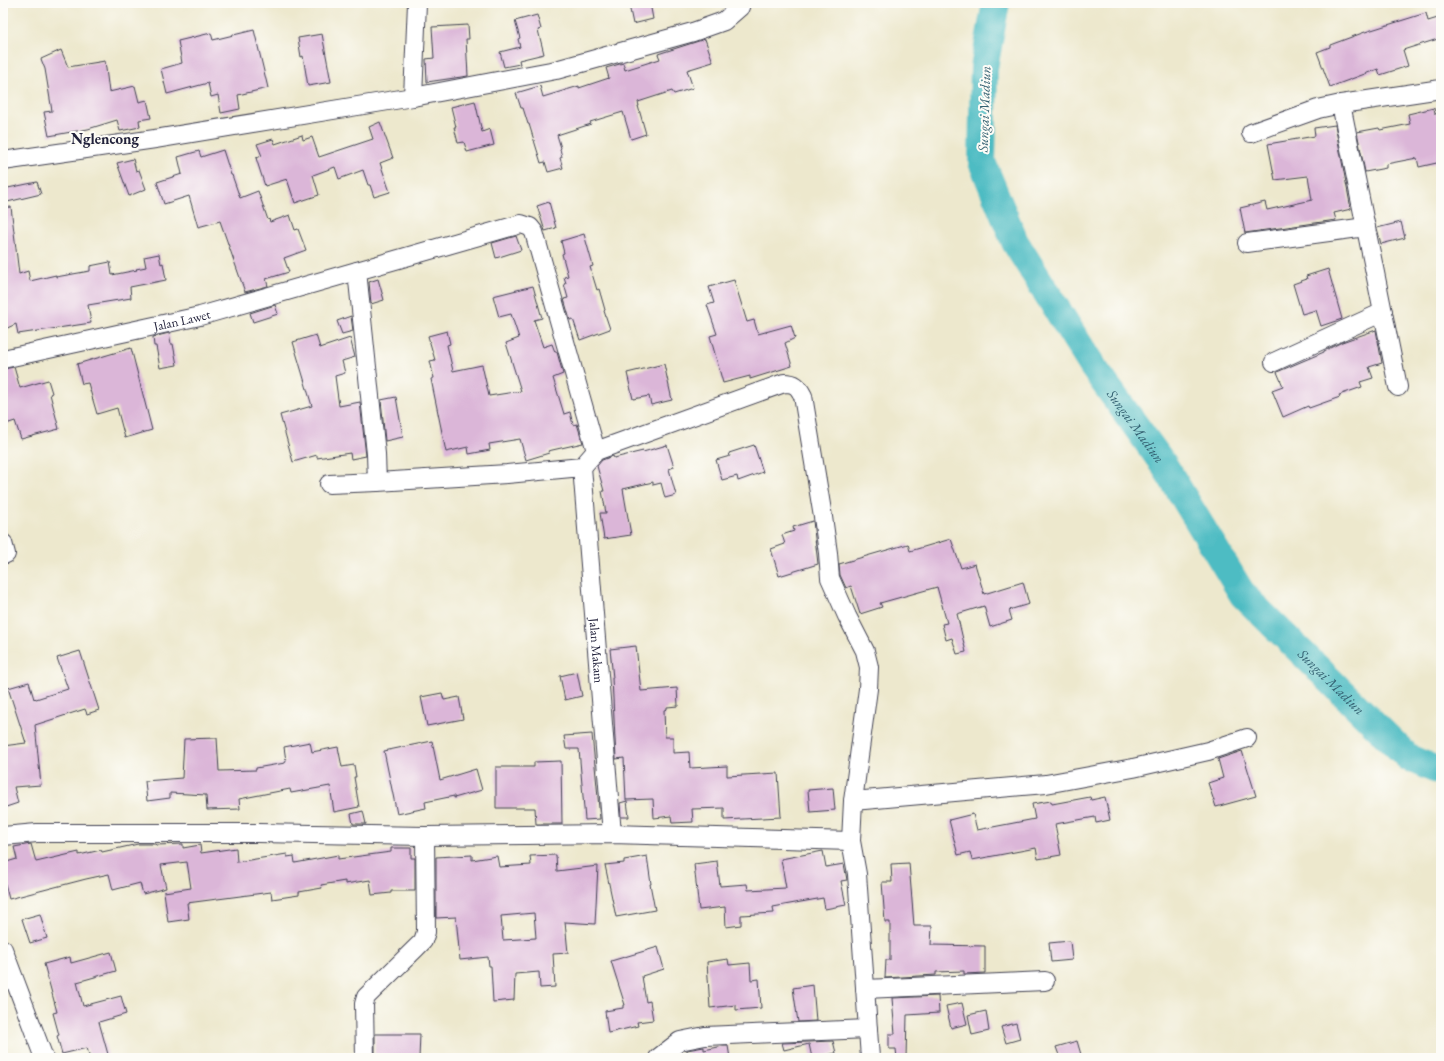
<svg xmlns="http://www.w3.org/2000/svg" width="1444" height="1061" viewBox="0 0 1444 1061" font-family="'EB Garamond',serif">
	<rect width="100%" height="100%" fill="#fdfcf7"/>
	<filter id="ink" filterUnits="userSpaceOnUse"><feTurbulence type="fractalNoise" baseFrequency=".025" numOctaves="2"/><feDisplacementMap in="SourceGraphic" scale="8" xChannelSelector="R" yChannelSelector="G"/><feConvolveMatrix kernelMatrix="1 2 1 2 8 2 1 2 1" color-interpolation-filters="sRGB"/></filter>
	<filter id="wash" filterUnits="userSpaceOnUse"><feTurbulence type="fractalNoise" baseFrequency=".012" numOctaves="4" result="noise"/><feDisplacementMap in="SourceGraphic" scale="16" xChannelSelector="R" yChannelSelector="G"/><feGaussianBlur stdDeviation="0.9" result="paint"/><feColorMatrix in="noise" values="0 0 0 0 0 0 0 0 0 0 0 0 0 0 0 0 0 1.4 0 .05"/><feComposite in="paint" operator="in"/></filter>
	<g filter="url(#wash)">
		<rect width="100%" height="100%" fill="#ede8cd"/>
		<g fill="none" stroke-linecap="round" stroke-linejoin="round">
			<path stroke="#4dbcc3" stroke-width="28" id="s1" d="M 996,3 L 984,68 L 982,162 L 1015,242 L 1093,367 L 1164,465 L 1243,595 L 1409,758 L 1441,772"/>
		</g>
		<g id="blocks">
			<path fill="#dbb6d8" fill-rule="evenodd" d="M 636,3 L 650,3 L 653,19 L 633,24 L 629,5 Z
				M 1426,13 L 1428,21 L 1441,17 L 1441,38 L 1403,50 L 1408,66 L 1380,75 L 1378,69 L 1330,87 L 1317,52 L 1330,47 L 1330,45 L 1365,32 Z
				M 537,15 L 541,29 L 538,30 L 544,54 L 519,60 L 520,64 L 504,67 L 500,52 L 520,47 L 518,39 L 520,38 L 515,21 Z
				M 468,25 L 469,39 L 466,39 L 468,76 L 427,82 L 426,59 L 434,58 L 432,27 Z
				M 254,30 L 268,88 L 238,95 L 240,109 L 221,113 L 218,95 L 211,97 L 208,83 L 167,94 L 161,69 L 182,63 L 178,41 L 211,33 L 213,40 Z
				M 322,34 L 331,82 L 308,86 L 303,56 L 301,57 L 298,38 Z
				M 705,39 L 713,62 L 687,70 L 693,88 L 674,94 L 672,91 L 638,102 L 639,106 L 638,106 L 646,134 L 631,139 L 623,112 L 590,122 L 591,124 L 557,135 L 561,148 L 560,149 L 562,157 L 560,158 L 563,168 L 548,172 L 545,162 L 541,163 L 529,124 L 528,124 L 523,108 L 521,108 L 516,93 L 540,86 L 543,97 L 579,86 L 579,88 L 609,78 L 606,68 L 623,63 L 625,70 L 660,59 L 658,54 Z
				M 61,50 L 68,67 L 105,61 L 109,92 L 135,86 L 139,102 L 147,100 L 151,118 L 139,120 L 140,127 L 120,131 L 117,120 L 88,129 L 49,136 L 44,112 L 52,111 L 45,69 L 41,59 Z
				M 475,101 L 482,132 L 490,129 L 494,145 L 467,152 L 464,142 L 458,143 L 454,127 L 456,127 L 451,107 Z
				M 1434,108 L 1435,114 L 1441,113 L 1441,162 L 1419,167 L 1417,158 L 1386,164 L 1386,168 L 1365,172 L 1357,132 L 1379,128 L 1380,130 L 1410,124 L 1408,114 Z
				M 380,122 L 393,158 L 380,163 L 390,192 L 374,197 L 370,185 L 368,185 L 363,170 L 339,179 L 335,167 L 313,175 L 319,195 L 295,203 L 287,179 L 265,186 L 256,158 L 262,156 L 257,144 L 273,139 L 275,144 L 302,135 L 303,140 L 312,137 L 319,157 L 373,139 L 369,127 Z
				M 1335,125 L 1351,209 L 1334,213 L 1336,220 L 1245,233 L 1240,208 L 1265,202 L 1267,210 L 1312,200 L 1308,176 L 1275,180 L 1268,144 L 1315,136 L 1314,128 Z
				M 223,150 L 231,175 L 232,175 L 240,198 L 258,191 L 268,220 L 269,219 L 270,222 L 290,215 L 295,230 L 298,229 L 306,250 L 284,258 L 289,272 L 266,279 L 268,286 L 245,292 L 220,221 L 198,227 L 189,196 L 164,204 L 157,182 L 182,174 L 178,157 L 199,151 L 201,157 Z
				M 133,159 L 136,171 L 139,170 L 146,189 L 129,196 L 117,163 Z
				M 37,182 L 41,194 L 3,203 L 3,189 Z
				M 549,202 L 556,228 L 545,231 L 537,206 Z
				M 11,207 L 19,274 L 28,271 L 30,281 L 56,275 L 56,277 L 90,271 L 90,266 L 110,262 L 112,275 L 137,270 L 136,269 L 146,267 L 144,257 L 159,254 L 161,264 L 163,263 L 166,280 L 130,287 L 131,298 L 88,305 L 91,323 L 18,334 L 16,324 L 3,330 L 3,208 Z
				M 1401,222 L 1405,238 L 1381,244 L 1377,228 Z
				M 584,234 L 593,266 L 590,267 L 597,290 L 599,289 L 605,310 L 604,311 L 610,329 L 580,340 L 573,319 L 570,320 L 564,299 L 568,298 L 564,284 L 566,283 L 564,277 L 568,276 L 562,254 L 564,253 L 561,241 Z
				M 516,236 L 521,250 L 496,258 L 492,243 Z
				M 1328,269 L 1342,319 L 1321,326 L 1316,310 L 1302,314 L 1293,284 L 1307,279 L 1306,276 Z
				M 378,279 L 384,300 L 371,304 L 369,282 Z
				M 734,280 L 747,322 L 754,320 L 758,334 L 791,325 L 795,338 L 785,343 L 792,366 L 750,379 L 750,376 L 723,383 L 710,336 L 717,334 L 707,305 L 714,303 L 709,287 Z
				M 533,286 L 542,318 L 534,320 L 543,347 L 552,344 L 555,352 L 557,352 L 563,374 L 553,378 L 564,414 L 570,412 L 573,425 L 577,424 L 583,443 L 548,451 L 549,453 L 526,460 L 520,439 L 489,444 L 490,450 L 469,454 L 468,447 L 446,452 L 431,379 L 434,378 L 430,361 L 435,360 L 428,336 L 447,331 L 450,344 L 447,345 L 453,371 L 482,365 L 489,396 L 521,391 L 506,343 L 519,338 L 511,314 L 499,317 L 493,296 Z
				M 275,305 L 278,314 L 253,322 L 250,313 Z
				M 351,316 L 353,331 L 342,334 L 337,321 Z
				M 1376,330 L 1382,363 L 1369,367 L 1373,378 L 1360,382 L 1362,387 L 1339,395 L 1340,397 L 1309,408 L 1308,406 L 1283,417 L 1272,390 L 1283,386 L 1277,372 L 1324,352 L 1324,351 L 1342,342 Z
				M 169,333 L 171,344 L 173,344 L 177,365 L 160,368 L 156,346 L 154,346 L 153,337 Z
				M 316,335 L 320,348 L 350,338 L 355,357 L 342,361 L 345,373 L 335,376 L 339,406 L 360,402 L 366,456 L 351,459 L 350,453 L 317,458 L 317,455 L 293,462 L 280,415 L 312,406 L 293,342 Z
				M 131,348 L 152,430 L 125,438 L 117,408 L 97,414 L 88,383 L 82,384 L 77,364 Z
				M 664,364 L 672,400 L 651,405 L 649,396 L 633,399 L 627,373 Z
				M 14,367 L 20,388 L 48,380 L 52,393 L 50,394 L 59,429 L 21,439 L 15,421 L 3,425 L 3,369 Z
				M 396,397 L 403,437 L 385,441 L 381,400 Z
				M 667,445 L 674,467 L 669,469 L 676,495 L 665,498 L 661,483 L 653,485 L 653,482 L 623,489 L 631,535 L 604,539 L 600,513 L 606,513 L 602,491 L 604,491 L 597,466 L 602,460 L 613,456 L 614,458 L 643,451 L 643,452 Z
				M 754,445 L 763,472 L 738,481 L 737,476 L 722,480 L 716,460 L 730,456 L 729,453 Z
				M 813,521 L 818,564 L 779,576 L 771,549 L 785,544 L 782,535 L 794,531 L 793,527 Z
				M 951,539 L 961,568 L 975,564 L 984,594 L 1023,582 L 1029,604 L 1009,610 L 1012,620 L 990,627 L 984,606 L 957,614 L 966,652 L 957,654 L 952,638 L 946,640 L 942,624 L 947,623 L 937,587 L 880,603 L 882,607 L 860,614 L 851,586 L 846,588 L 840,575 L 839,564 L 908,544 L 910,551 Z
				M 636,646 L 641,691 L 677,688 L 678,706 L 667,707 L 667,709 L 664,710 L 665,737 L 673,737 L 673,753 L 689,752 L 690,768 L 727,766 L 727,776 L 778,773 L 781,817 L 724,820 L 724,808 L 692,809 L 693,822 L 672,823 L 671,816 L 654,818 L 653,799 L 626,800 L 624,758 L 616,759 L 612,678 L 613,678 L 610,649 Z
				M 80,651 L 99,710 L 87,714 L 85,709 L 35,725 L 41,785 L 14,787 L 18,803 L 3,808 L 3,746 L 26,743 L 8,688 L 29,682 L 34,699 L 35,698 L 36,699 L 68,689 L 57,658 Z
				M 577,672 L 582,696 L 565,700 L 560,676 Z
				M 442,693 L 444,700 L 459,697 L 463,719 L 427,726 L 421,697 Z
				M 592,734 L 600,819 L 585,820 L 579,749 L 566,749 L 564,736 Z
				M 217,738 L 219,771 L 256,770 L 256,768 L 285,763 L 286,761 L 284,747 L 310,742 L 312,752 L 338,747 L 342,767 L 354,765 L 356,777 L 354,777 L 359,807 L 334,812 L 330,786 L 291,793 L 290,789 L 239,799 L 240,809 L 207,810 L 206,795 L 170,793 L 170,798 L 147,801 L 145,781 L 182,778 L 184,739 Z
				M 432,741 L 440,780 L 476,769 L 482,790 L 454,798 L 454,796 L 425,802 L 426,808 L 397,814 L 384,751 Z
				M 1242,751 L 1256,796 L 1216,807 L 1208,783 L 1223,778 L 1218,759 Z
				M 561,761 L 562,824 L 536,824 L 535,808 L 496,808 L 496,767 L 534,767 L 534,762 Z
				M 833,788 L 835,810 L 810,812 L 808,790 Z
				M 1090,797 L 1091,800 L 1105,797 L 1110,820 L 1096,823 L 1095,817 L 1055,824 L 1061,855 L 1038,859 L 1036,848 L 972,860 L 970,852 L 958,855 L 949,820 L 973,814 L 977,830 L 1035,819 L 1032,804 L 1051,801 L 1052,804 Z
				M 627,801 L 629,817 L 621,817 L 620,803 Z
				M 363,811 L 366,824 L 353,824 L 351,814 Z
				M 31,844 L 36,862 L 79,852 L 79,855 L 101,850 L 102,852 L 138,844 L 155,844 L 156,845 L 183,844 L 183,848 L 200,845 L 201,853 L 236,848 L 237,862 L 287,854 L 287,857 L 294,856 L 295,863 L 338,855 L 338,859 L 391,852 L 391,848 L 411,848 L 411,858 L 415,858 L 415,891 L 391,891 L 391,893 L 372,895 L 370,880 L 345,884 L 345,881 L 321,885 L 322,888 L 299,892 L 299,895 L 272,899 L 271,892 L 187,903 L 189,919 L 168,922 L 164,892 L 191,888 L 187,862 L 161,865 L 166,888 L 143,894 L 140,883 L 113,890 L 109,874 L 86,879 L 9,899 L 3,876 L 3,863 L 17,859 L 14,847 Z
				M 823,851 L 826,867 L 844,864 L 847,880 L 841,881 L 846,905 L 825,909 L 823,898 L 773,907 L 774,913 L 741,915 L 741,925 L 726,927 L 725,907 L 699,910 L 694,864 L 717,861 L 720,886 L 747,884 L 748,890 L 786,888 L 781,859 Z
				M 472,855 L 472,860 L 497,856 L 499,867 L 531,865 L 530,856 L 556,855 L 557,871 L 598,866 L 595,924 L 565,922 L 568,953 L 553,954 L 555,987 L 540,988 L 539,972 L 515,974 L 514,1000 L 493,1002 L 491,966 L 489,966 L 488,957 L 460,960 L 456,917 L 436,918 L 436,857 ZM 534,913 L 536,938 L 503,940 L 501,916 Z
				M 647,856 L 651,884 L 650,884 L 655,910 L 616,917 L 605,865 L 624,863 L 624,860 Z
				M 909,863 L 914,926 L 932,926 L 931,945 L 985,946 L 985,973 L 964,974 L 964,971 L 936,972 L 936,975 L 885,978 L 886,960 L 890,960 L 890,922 L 885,922 L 882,882 L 892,882 L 891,864 Z
				M 40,914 L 47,938 L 30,943 L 22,919 Z
				M 1070,941 L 1072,960 L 1051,962 L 1049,943 Z
				M 658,947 L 664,969 L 642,976 L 646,1002 L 650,1001 L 653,1020 L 637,1022 L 638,1026 L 608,1033 L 605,1011 L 623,1008 L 623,1005 L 625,1005 L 611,961 Z
				M 111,952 L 116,971 L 77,982 L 83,1006 L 121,996 L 126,1014 L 99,1022 L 109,1058 L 90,1058 L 87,1048 L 62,1054 L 57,1036 L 59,1035 L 53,1013 L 57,1012 L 44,964 L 70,957 L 71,963 Z
				M 728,959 L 729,965 L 750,963 L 751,980 L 759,979 L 761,1008 L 736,1010 L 736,1005 L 710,1008 L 707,962 Z
				M 813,985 L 816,1021 L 798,1022 L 793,988 Z
				M 938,996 L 939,1013 L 907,1015 L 906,1058 L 897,1058 L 896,1049 L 889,1049 L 889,1034 L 895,1034 L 892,998 Z
				M 962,1003 L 967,1024 L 951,1028 L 946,1006 Z
				M 986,1011 L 989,1031 L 972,1035 L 968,1015 Z
				M 1016,1023 L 1020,1039 L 1006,1043 L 1001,1027 Z
				M 375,1034 L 420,1034 L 419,1058 L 375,1058 Z
				M 833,1041 L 836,1053 L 813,1058 L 812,1058 L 809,1044 L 784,1050 L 782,1043 Z
				M 1077,1041 L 1082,1058 L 1060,1058 L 1056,1047 Z
				M 723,1046 L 728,1046 L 730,1058 L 687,1058 L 687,1050 L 704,1047 L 704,1050 Z"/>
		</g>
	</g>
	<g filter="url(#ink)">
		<use href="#blocks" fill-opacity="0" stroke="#404051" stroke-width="1"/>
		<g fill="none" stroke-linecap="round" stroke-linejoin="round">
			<g stroke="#404051" stroke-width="20">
				<g id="minor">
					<path d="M 413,97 L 417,3"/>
					<path d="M 1341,104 L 1398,387"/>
					<path d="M 1251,133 L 1318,109 L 1341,104 L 1441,89"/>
					<path d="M 3,161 L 155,139 L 413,97 L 556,70 L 693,32 L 724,21 L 740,7 L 741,3"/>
					<path d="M 1247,243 L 1366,227"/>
					<path d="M 357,271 L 376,454 L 377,482 L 507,474 L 582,467 L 596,451 L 784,383 C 795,383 798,386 803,396 L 823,517 L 828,553 L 830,578 L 847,616 L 865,651 L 869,667 L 868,689 L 853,801 L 851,841 L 857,874 L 870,1058"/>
					<path id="s2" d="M 3,359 L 200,316 L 521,224 L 530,227 L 534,232 L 596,451"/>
					<path d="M 1274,362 L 1383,312"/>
					<path id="s3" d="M 582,467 L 612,834"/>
					<path d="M 329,484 L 377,482"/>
					<path d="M 3,543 L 6,554"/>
					<path d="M 853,801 L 1046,784 L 1133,768 L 1208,751 L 1247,738"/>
					<path d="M 3,836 L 37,833 L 258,833 L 425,836 L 612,834 L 851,841"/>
					<path d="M 3,949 L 44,1058"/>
					<path d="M 865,989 L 1045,981"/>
					<path d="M 365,1058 L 364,1004 L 366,997 L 416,948 L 423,941 L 426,932 L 425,836"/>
					<path d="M 658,1058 L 680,1041 L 705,1036 L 868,1029"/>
				</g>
			</g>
			<use href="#minor" stroke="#fff" stroke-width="18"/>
		</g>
	</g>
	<g text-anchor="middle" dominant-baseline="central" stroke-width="4" stroke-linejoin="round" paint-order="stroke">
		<g font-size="13" fill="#22223b" stroke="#fdfcf7">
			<text stroke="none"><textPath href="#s2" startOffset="183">Jalan Lawet</textPath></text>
			<text stroke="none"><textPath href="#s3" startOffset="184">Jalan Makam</textPath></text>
		</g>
		<g font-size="14" font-style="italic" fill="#336071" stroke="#fdfcf7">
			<text transform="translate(984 109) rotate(-88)">Sungai Madiun</text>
			<text stroke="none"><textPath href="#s1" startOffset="467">Sungai Madiun</textPath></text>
			<text stroke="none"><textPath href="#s1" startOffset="791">Sungai Madiun</textPath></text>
		</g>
		<g font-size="15" font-weight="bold" fill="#22223b" stroke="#fdfcf7">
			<text x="105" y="138">Nglencong</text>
		</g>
	</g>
	<rect width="1444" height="1061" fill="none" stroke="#fdfcf7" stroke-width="16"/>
</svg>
